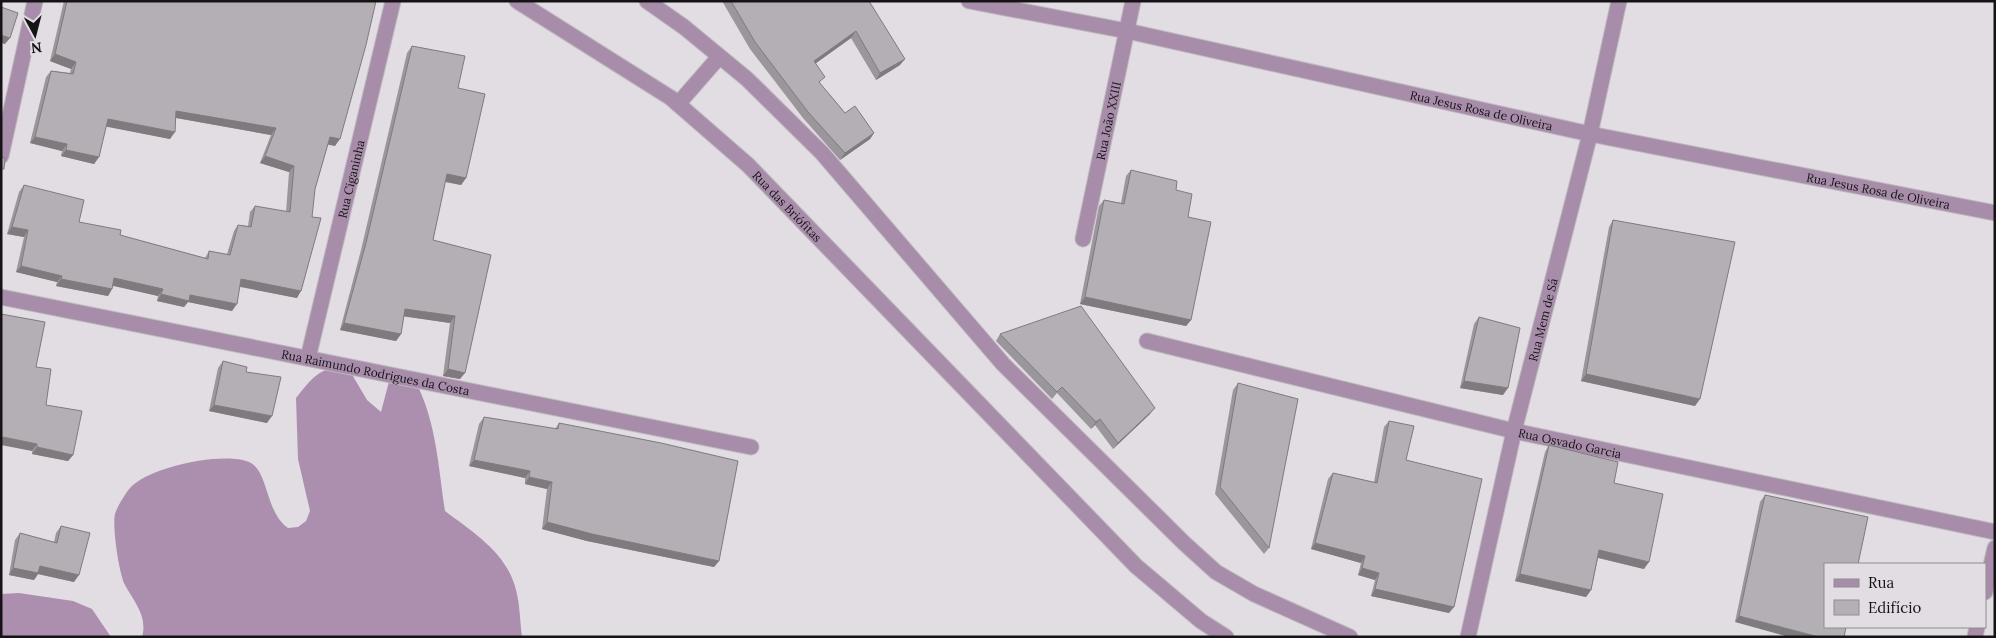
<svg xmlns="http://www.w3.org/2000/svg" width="1996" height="638" viewBox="0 0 1996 638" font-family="Lora,serif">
	<rect width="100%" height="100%" fill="#e2dde3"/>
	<path fill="#ac8eaf" d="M 347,366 L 367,400 L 381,412 L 391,374 L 411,374 C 436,414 438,465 445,511 C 474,533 507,553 516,590 C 520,605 520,622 522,637 L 142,637 C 148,616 134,602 125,585 C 119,574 112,526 115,514 C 117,507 125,494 130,488 C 148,467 224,451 249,462 C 269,471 265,512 288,528 L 298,527 L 306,521 L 310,511 L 298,459 L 296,398 C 313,377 318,368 347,366 Z
		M 19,593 L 73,601 L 92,609 L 111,637 L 1,637 L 1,594 Z"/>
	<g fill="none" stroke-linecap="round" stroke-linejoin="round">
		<g stroke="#bdb9be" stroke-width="17">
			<g id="minor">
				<path id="s1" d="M 517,1 L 671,98 L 748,165 L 1136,566 L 1201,621 L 1226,637"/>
				<path d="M 647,1 L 684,27 L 747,79 L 822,153 L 1003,364 L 1184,543 L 1216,572 L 1254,594 L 1350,637"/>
				<path id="s2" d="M 969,1 L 1127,31 L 1590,134 L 1995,213"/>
				<path d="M 678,104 L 719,57"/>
				<path d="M 1,156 L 35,1"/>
				<path id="s3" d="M 1083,239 L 1133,1"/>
				<path id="s4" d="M 1,297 L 751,447"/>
				<path id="s5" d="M 1147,341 L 1514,431 L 1995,532"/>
				<path id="s6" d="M 308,358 L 393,1"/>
				<path d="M 1985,592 L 1995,548"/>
				<path id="s7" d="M 1468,637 L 1514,431 L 1590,134 L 1619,1"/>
				<path d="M 1975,637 L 1977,627"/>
			</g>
		</g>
		<use href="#minor" stroke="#a88dab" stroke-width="15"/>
	</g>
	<path fill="#9b969b" d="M 64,1 L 376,1 L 335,146 L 328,144 L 315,189 L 297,298 L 240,287 L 232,311 L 188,302 L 184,307 L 157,301 L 158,296 L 113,285 L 112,289 L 108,296 L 56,286 L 57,282 L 16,272 L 24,237 L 7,234 L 19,192 L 24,185 L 79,222 L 120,235 L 205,258 L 209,251 L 227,254 L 234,231 L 238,225 L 248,226 L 250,212 L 255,206 L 286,212 L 289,172 L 260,163 L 271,135 L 176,118 L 170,139 L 106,126 L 99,157 L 94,164 L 61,156 L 62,151 L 30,143 L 46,77 L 51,71 L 70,73 L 71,69 L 50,61 Z
		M 722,1 L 869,1 L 900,65 L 876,80 L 851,38 L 815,64 L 820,84 L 845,113 L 874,133 L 870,139 L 840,160 L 803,118 L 750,49 Z
		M 412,46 L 458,88 L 466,178 L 461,185 L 445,182 L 433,240 L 491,255 L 460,379 L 443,376 L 450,323 L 404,316 L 401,334 L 396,341 L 340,330 L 361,250 L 407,53 Z
		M 1131,170 L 1176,190 L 1188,217 L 1191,320 L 1186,326 L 1080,304 L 1099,206 L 1104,200 L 1121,203 L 1126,176 Z
		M 1613,220 L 1695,406 L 1581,381 L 1609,227 Z
		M 1479,317 L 1503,395 L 1460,388 L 1474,324 Z
		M 1000,334 L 1150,414 L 1113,449 L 1095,425 L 1091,429 L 1057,393 L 1052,399 L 996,341 Z
		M 223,361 L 246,372 L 267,423 L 209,411 L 218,368 Z
		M 36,367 L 46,405 L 73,455 L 68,461 L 32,454 Z
		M 1238,383 L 1269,548 L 1264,554 L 1215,494 L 1233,390 Z
		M 484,417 L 555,429 L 559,423 L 719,561 L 714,567 L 587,541 L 542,529 L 547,489 L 525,484 L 525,478 L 469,466 L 479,424 Z
		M 1389,421 L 1406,460 L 1449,613 L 1371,596 L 1375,580 L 1358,575 L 1361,563 L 1311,549 L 1328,479 L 1333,473 L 1374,482 L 1384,427 Z
		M 1549,445 L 1614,483 L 1644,569 L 1598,558 L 1591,590 L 1586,597 L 1515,581 L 1545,452 Z
		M 1765,495 L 1868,517 L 1735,622 L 1760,502 Z
		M 61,526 L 74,582 L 38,574 L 34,580 L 9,575 L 15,540 L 20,533 L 54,542 L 56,533 Z"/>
	<path fill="#7e7a7e" d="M 856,31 L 851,38 L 809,68 L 814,61 Z
		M 1,35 L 10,38 L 5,44 L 1,43 Z
		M 55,54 L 76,62 L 71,69 L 50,61 Z
		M 905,59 L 900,65 L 876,80 L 880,73 Z
		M 176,111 L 276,128 L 271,135 L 171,117 Z
		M 108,119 L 175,132 L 170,139 L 103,126 Z
		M 874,133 L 870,139 L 840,160 L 845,153 Z
		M 35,137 L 67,144 L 62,151 L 30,143 Z
		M 330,137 L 340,139 L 335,146 L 325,144 Z
		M 66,150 L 99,157 L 94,164 L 61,156 Z
		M 265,156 L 294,166 L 289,172 L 260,163 Z
		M 447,174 L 466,178 L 461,185 L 442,181 Z
		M 12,227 L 28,230 L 24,237 L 7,234 Z
		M 21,266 L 62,276 L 57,282 L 16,272 Z
		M 114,278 L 163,289 L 158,296 L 109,285 Z
		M 61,279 L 112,289 L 108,296 L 56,286 Z
		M 241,279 L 301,291 L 297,298 L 237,286 Z
		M 161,294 L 190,295 L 237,304 L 232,311 L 188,302 L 184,307 L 157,301 Z
		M 1085,297 L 1191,320 L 1186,326 L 1080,304 Z
		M 405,309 L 455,316 L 450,323 L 401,316 Z
		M 344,323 L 401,334 L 396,341 L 340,330 Z
		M 448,369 L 465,373 L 460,379 L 443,376 Z
		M 1586,374 L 1700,399 L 1695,406 L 1581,381 Z
		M 1464,381 L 1508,388 L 1503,395 L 1460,388 Z
		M 214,405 L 272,416 L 267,423 L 209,411 Z
		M 1155,408 L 1150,414 L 1113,449 L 1118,443 Z
		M 1100,419 L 1095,425 L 1091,429 L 1096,422 Z
		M 3,437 L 37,444 L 32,451 L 1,445 L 1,439 Z
		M 37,447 L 73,455 L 68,461 L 32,454 Z
		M 474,460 L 530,471 L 525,478 L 469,466 Z
		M 529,477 L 552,482 L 547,489 L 525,484 Z
		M 547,522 L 719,561 L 714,567 L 587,541 L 542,529 Z
		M 1315,543 L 1365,556 L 1361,563 L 1311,549 Z
		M 1599,550 L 1649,562 L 1644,569 L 1595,557 Z
		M 40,566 L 79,575 L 74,582 L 38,574 L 34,580 L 9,575 L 13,568 Z
		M 1362,568 L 1379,573 L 1375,580 L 1358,575 Z
		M 1520,574 L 1591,590 L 1586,597 L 1515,581 Z
		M 1375,589 L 1454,607 L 1449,613 L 1371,596 Z
		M 1739,616 L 1819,637 L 1789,637 L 1735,622 Z"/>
	<path fill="#b4afb4" stroke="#7e7a7e" d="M 67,1 L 376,1 L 366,45 L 340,139 L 330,137 L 315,189 L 312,217 L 321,218 L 301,291 L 241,279 L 237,304 L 190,295 L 189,301 L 161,294 L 163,289 L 114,278 L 112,289 L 61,279 L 62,276 L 21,266 L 28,230 L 12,227 L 24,185 L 84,200 L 79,222 L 121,230 L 120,235 L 208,259 L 209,251 L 230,255 L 238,225 L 251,227 L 255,206 L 290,212 L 294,166 L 265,156 L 276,128 L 176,111 L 175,132 L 108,119 L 99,157 L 66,150 L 67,144 L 35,137 L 51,71 L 73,74 L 76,62 L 55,54 Z
		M 731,1 L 869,1 L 905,59 L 880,73 L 856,31 L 814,61 L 825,77 L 819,82 L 845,113 L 855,106 L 874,133 L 845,153 L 808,112 L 755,42 Z
		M 1,7 L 18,13 L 10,38 L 1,35 Z
		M 412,46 L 465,56 L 458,88 L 485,94 L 466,178 L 447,174 L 433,240 L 491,255 L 465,373 L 448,369 L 455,316 L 405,309 L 401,334 L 344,323 L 366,243 Z
		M 1,157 L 5,158 L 4,169 L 1,169 Z
		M 1131,170 L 1177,181 L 1176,190 L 1192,194 L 1188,217 L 1211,222 L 1191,320 L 1085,297 L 1104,200 L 1124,204 Z
		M 1613,220 L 1735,242 L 1700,399 L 1586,374 Z
		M 1081,306 L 1155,408 L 1118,443 L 1100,419 L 1096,422 L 1062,387 L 1057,392 L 1000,334 Z
		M 1,314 L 45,322 L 36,367 L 51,369 L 46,405 L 82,411 L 73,455 L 37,447 L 37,444 L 3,437 L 1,443 Z
		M 1479,317 L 1520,328 L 1508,388 L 1464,381 Z
		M 223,361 L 247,367 L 246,372 L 281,377 L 272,416 L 214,405 Z
		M 1238,383 L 1298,399 L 1269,548 L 1220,487 Z
		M 484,417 L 558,429 L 559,423 L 661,443 L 738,461 L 719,561 L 592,534 L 547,522 L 552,482 L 529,477 L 530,471 L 474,460 Z
		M 1389,421 L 1414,426 L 1406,460 L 1482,479 L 1454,607 L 1375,589 L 1379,573 L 1362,568 L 1365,556 L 1315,543 L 1333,473 L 1377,483 Z
		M 1549,445 L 1618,462 L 1614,483 L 1663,494 L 1649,562 L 1599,550 L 1591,590 L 1520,574 Z
		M 1765,495 L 1868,517 L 1858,564 L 1825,564 L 1825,627 L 1846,627 L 1844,637 L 1819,637 L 1739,616 Z
		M 61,526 L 90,533 L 79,575 L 40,566 L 38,573 L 13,568 L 20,533 L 57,543 Z"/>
	<g text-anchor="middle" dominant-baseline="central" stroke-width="5" stroke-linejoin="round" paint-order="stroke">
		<g font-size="12" fill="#151315" stroke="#e2dde3">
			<text stroke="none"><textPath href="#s2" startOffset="524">Rua Jesus Rosa de Oliveira</textPath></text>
			<text stroke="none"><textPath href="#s3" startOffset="121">Rua João XXIII</textPath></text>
			<text stroke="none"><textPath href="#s6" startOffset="184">Rua Ciganinha</textPath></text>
			<text stroke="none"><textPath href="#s2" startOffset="929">Rua Jesus Rosa de Oliveira</textPath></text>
			<text stroke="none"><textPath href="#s1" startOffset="341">Rua das Briófitas</textPath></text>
			<text stroke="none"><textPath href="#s7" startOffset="326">Rua Mem de Sá</textPath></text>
			<text stroke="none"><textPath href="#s4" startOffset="382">Rua Raimundo Rodrigues da Costa</textPath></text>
			<text stroke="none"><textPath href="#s5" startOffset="435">Rua Osvado Garcia</textPath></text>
		</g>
	</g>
	<rect width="1996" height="638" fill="none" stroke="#151315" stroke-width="5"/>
	<rect x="1824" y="563" width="162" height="65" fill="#e2dde3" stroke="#908c91"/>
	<rect x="1834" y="579" width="25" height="8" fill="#a88dab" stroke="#908c91"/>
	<text x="1868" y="588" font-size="15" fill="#151315">Rua</text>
	<rect x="1834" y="600" width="25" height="15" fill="#b4afb4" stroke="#908c91"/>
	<text x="1868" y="613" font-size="15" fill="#151315">Edifício</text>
	<g transform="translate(35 35) rotate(173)" stroke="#e2dde3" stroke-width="4" paint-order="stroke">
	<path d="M0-4L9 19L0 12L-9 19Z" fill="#151315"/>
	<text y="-8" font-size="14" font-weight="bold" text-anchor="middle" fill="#151315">N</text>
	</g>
</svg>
